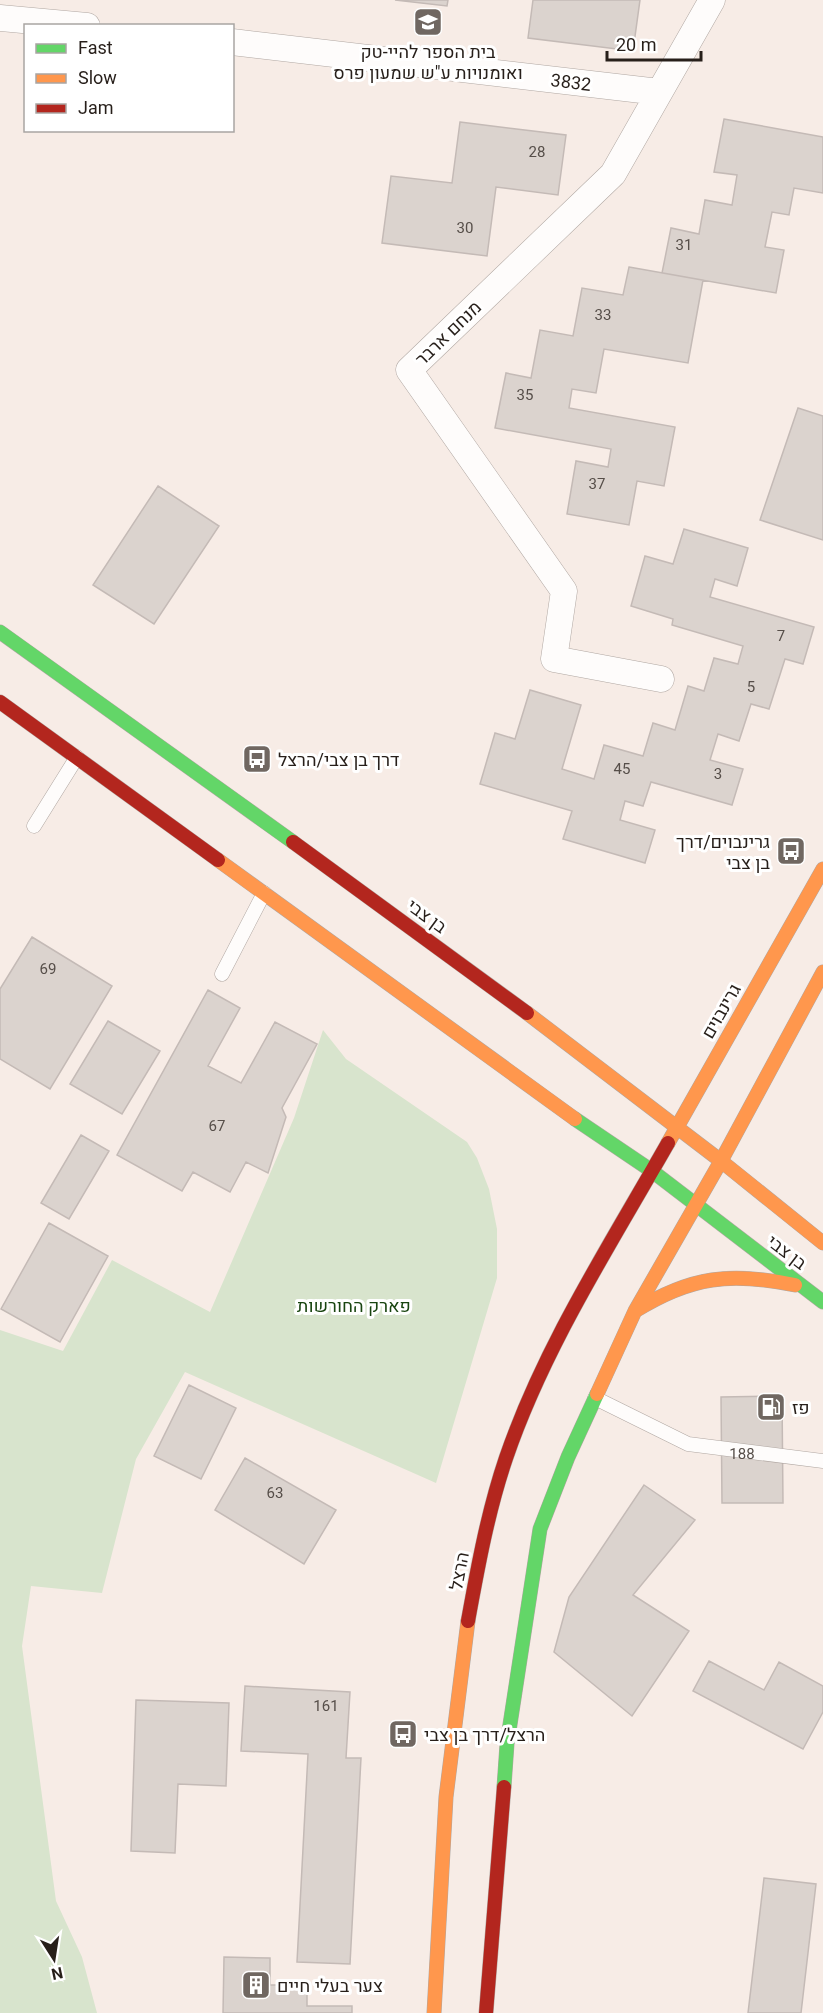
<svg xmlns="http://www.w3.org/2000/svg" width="823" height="2013" viewBox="0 0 823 2013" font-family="Roboto,Heebo,sans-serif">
	<rect width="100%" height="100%" fill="#f7ece6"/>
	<path fill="#d8e4cd" d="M 323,1030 L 346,1059 L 467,1142 L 477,1158 L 489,1189 L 497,1229 L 497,1278 L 436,1483 L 185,1372 L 136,1459 L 102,1593 L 31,1586 L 22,1646 L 56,1901 L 82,1957 L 97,2013 L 0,2013 L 0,1330 L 63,1351 L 112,1260 L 210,1312 L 294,1118 Z"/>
	<path fill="#dbd3ce" stroke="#c4bab6" stroke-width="1.5" d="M 395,0 L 448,0 L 447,6 Z
		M 533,0 L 640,0 L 633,51 L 528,38 Z
		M 724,119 L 823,137 L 823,193 L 794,188 L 789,215 L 772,212 L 765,247 L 784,250 L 776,293 L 662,273 L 671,228 L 699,234 L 705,200 L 732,205 L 737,175 L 714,172 Z
		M 460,122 L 566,135 L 558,195 L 496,187 L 487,256 L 382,243 L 391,176 L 452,183 Z
		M 629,267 L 703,280 L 688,363 L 604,349 L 596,393 L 572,389 L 569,408 L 675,427 L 664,486 L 637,481 L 629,525 L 567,514 L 576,461 L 608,467 L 611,449 L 495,428 L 506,373 L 531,378 L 540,330 L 573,336 L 582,288 L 623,295 Z
		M 798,408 L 823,416 L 823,540 L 760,520 Z
		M 158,486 L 219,526 L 154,624 L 93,585 Z
		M 684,529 L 748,548 L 737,586 L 715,579 L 710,597 L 814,627 L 803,664 L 785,659 L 769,709 L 751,704 L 739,741 L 718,734 L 710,760 L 743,769 L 732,805 L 651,782 L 643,806 L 625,801 L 620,820 L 655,830 L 645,863 L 563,839 L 572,811 L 480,784 L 495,733 L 515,739 L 530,690 L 581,705 L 562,769 L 594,779 L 604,745 L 643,756 L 653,723 L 675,730 L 688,686 L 704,691 L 714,658 L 738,664 L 743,646 L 672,625 L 673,619 L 631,606 L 645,556 L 673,564 Z
		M 32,937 L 112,986 L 50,1089 L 0,1059 L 0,989 Z
		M 208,990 L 240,1008 L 208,1066 L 241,1083 L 275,1022 L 317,1044 L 282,1108 L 286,1117 L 268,1173 L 246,1162 L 230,1192 L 193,1172 L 182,1191 L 117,1155 Z
		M 108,1021 L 160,1051 L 122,1114 L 70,1084 Z
		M 81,1135 L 109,1151 L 69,1219 L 41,1203 Z
		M 49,1223 L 108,1256 L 60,1342 L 1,1309 Z
		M 189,1385 L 236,1408 L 201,1479 L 154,1456 Z
		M 782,1396 L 783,1503 L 722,1503 L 721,1397 Z
		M 245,1458 L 336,1510 L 304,1564 L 215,1510 Z
		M 644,1485 L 695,1520 L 633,1595 L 689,1631 L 632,1716 L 554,1652 L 569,1597 Z
		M 709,1661 L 764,1690 L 779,1662 L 823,1686 L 823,1712 L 803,1749 L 693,1691 Z
		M 245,1686 L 350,1692 L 346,1758 L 361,1758 L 350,1964 L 297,1962 L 308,1754 L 241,1751 Z
		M 136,1700 L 229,1703 L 226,1786 L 178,1784 L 175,1853 L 131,1851 Z
		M 764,1878 L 816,1884 L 801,2013 L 748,2013 Z
		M 224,1957 L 270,1958 L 270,1985 L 307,1985 L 307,2006 L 352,2006 L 352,2013 L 223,2013 Z"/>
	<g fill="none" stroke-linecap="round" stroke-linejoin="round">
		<g stroke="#b0a7a2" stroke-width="15">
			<path id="lane" d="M 34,826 L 77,757
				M 222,974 L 264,893
				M 595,1398 L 688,1444 L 823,1461"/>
		</g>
		<g stroke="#b0a7a2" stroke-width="27">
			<path id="street" d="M 0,18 L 87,26
				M 232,42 L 659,92
				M 661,679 L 554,659 L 564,591 L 409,370 L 613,174 L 712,0"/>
		</g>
		<g stroke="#b0a7a2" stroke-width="15">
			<path id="fast" d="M 0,632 L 293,842
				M 575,1119 L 652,1171 L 823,1302
				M 504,1787 L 507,1744 L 540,1529 L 568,1457 L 597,1394"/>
		</g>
		<g stroke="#b0a7a2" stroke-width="15">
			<path id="slow" d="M 218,860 L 575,1119
				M 527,1013 L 721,1161 L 823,1243
				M 668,1143 L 823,869
				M 635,1311 C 691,1276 731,1272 795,1285
				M 597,1394 L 635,1311 L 721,1161 L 823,972
				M 434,2013 L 446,1797 L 468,1621"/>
		</g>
		<g stroke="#b0a7a2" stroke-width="15">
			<path id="jam" d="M 0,702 L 218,860
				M 293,842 L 527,1013
				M 468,1621 C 478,1566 488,1511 506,1458 C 544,1347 610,1245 668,1143
				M 486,2013 L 504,1787"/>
		</g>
		<use href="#lane" stroke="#fefcfb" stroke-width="14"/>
		<use href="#street" stroke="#fefcfb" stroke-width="26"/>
		<use href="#fast" stroke="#63d668" stroke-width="14"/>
		<use href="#slow" stroke="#ff974d" stroke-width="14"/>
		<use href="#jam" stroke="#b3261e" stroke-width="14"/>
	</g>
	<defs>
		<g id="school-square" transform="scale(1.5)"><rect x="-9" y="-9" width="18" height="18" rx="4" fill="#706761" stroke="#fff"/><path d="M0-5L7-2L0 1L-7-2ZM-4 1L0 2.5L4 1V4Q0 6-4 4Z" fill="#fff"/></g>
		<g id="bus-square" transform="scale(1.5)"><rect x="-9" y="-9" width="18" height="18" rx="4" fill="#706761" stroke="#fff"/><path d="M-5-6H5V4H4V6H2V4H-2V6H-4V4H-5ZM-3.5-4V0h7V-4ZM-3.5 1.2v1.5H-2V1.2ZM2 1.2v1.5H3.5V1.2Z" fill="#fff"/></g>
		<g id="fuel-square" transform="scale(1.5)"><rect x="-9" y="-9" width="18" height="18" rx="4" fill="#706761" stroke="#fff"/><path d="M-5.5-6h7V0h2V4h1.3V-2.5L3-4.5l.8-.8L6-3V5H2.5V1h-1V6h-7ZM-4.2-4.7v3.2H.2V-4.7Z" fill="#fff"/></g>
		<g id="building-square" transform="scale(1.5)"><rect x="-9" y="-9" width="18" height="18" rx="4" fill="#706761" stroke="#fff"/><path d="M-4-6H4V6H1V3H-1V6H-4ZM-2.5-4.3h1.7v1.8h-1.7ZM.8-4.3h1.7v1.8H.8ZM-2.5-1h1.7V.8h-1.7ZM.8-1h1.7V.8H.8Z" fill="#fff"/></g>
	</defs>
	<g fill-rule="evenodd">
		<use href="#school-square" x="428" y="22"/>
		<use href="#bus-square" x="257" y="759"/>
		<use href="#bus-square" x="791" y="851"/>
		<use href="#fuel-square" x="771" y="1407"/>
		<use href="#bus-square" x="403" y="1734"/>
		<use href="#building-square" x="256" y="1985"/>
	</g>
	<g text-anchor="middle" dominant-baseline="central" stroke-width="6" stroke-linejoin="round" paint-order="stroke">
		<g font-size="15" fill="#564e49">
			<text x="537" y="152">28</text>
			<text x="465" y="228">30</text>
			<text x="684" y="245">31</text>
			<text x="603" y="315">33</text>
			<text x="525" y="395">35</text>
			<text x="597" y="484">37</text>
			<text x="781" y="636">7</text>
			<text x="751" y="687">5</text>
			<text x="622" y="769">45</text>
			<text x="718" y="774">3</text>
			<text x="48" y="969">69</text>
			<text x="217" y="1126">67</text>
			<text x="742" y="1454">188</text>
			<text x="275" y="1493">63</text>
			<text x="326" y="1706">161</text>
		</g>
		<g font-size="18" fill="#271f1a" stroke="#fff" text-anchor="start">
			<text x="428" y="51" text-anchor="middle">בית הספר להיי-טק<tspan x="428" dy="21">ואומנויות ע"ש שמעון פרס</tspan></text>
			<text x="278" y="759">דרך בן צבי/הרצל</text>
			<text x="770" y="841" text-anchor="end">גרינבוים/דרך<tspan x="770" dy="21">בן צבי</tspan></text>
			<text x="792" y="1407">פז</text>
			<text x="424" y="1734">הרצל/דרך בן צבי</text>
			<text x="277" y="1985">צער בעלי חיים</text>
		</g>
		<g font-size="18" fill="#271f1a" stroke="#fff">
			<text transform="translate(571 82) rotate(7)">3832</text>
			<text transform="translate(448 333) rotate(-44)">מנחם ארבר</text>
			<text transform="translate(427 916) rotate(36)">בן צבי</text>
			<text transform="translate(721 1011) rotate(-60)">גרינבוים</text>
			<text transform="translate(787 1252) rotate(37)">בן צבי</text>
			<text transform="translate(459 1571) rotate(-79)">הרצל</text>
		</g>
		<g font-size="18" fill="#194510" stroke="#fff">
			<text x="354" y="1305">פארק החורשות</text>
		</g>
	</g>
	<rect x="24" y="24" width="210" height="108" fill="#ffffff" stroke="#a9a5a3" stroke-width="1.5"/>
	<rect x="36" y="44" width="30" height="9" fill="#63d668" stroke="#a9a5a3" stroke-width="1.5"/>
	<text x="78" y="54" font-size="18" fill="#271f1a">Fast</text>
	<rect x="36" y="74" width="30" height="9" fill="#ff974d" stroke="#a9a5a3" stroke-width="1.5"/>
	<text x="78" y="84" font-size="18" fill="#271f1a">Slow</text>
	<rect x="36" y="104" width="30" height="9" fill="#b3261e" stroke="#a9a5a3" stroke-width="1.5"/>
	<text x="78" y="114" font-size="18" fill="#271f1a">Jam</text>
	<g transform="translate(54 1959) rotate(168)" stroke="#ffffff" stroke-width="4.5" paint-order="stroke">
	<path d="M0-4.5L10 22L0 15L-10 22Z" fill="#271f1a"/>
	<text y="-9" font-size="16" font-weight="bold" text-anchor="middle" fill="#271f1a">N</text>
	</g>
	<path d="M607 51v9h94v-9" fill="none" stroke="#271f1a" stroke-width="3"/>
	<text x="616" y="51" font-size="18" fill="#271f1a" stroke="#ffffff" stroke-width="4.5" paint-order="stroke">20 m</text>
</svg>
